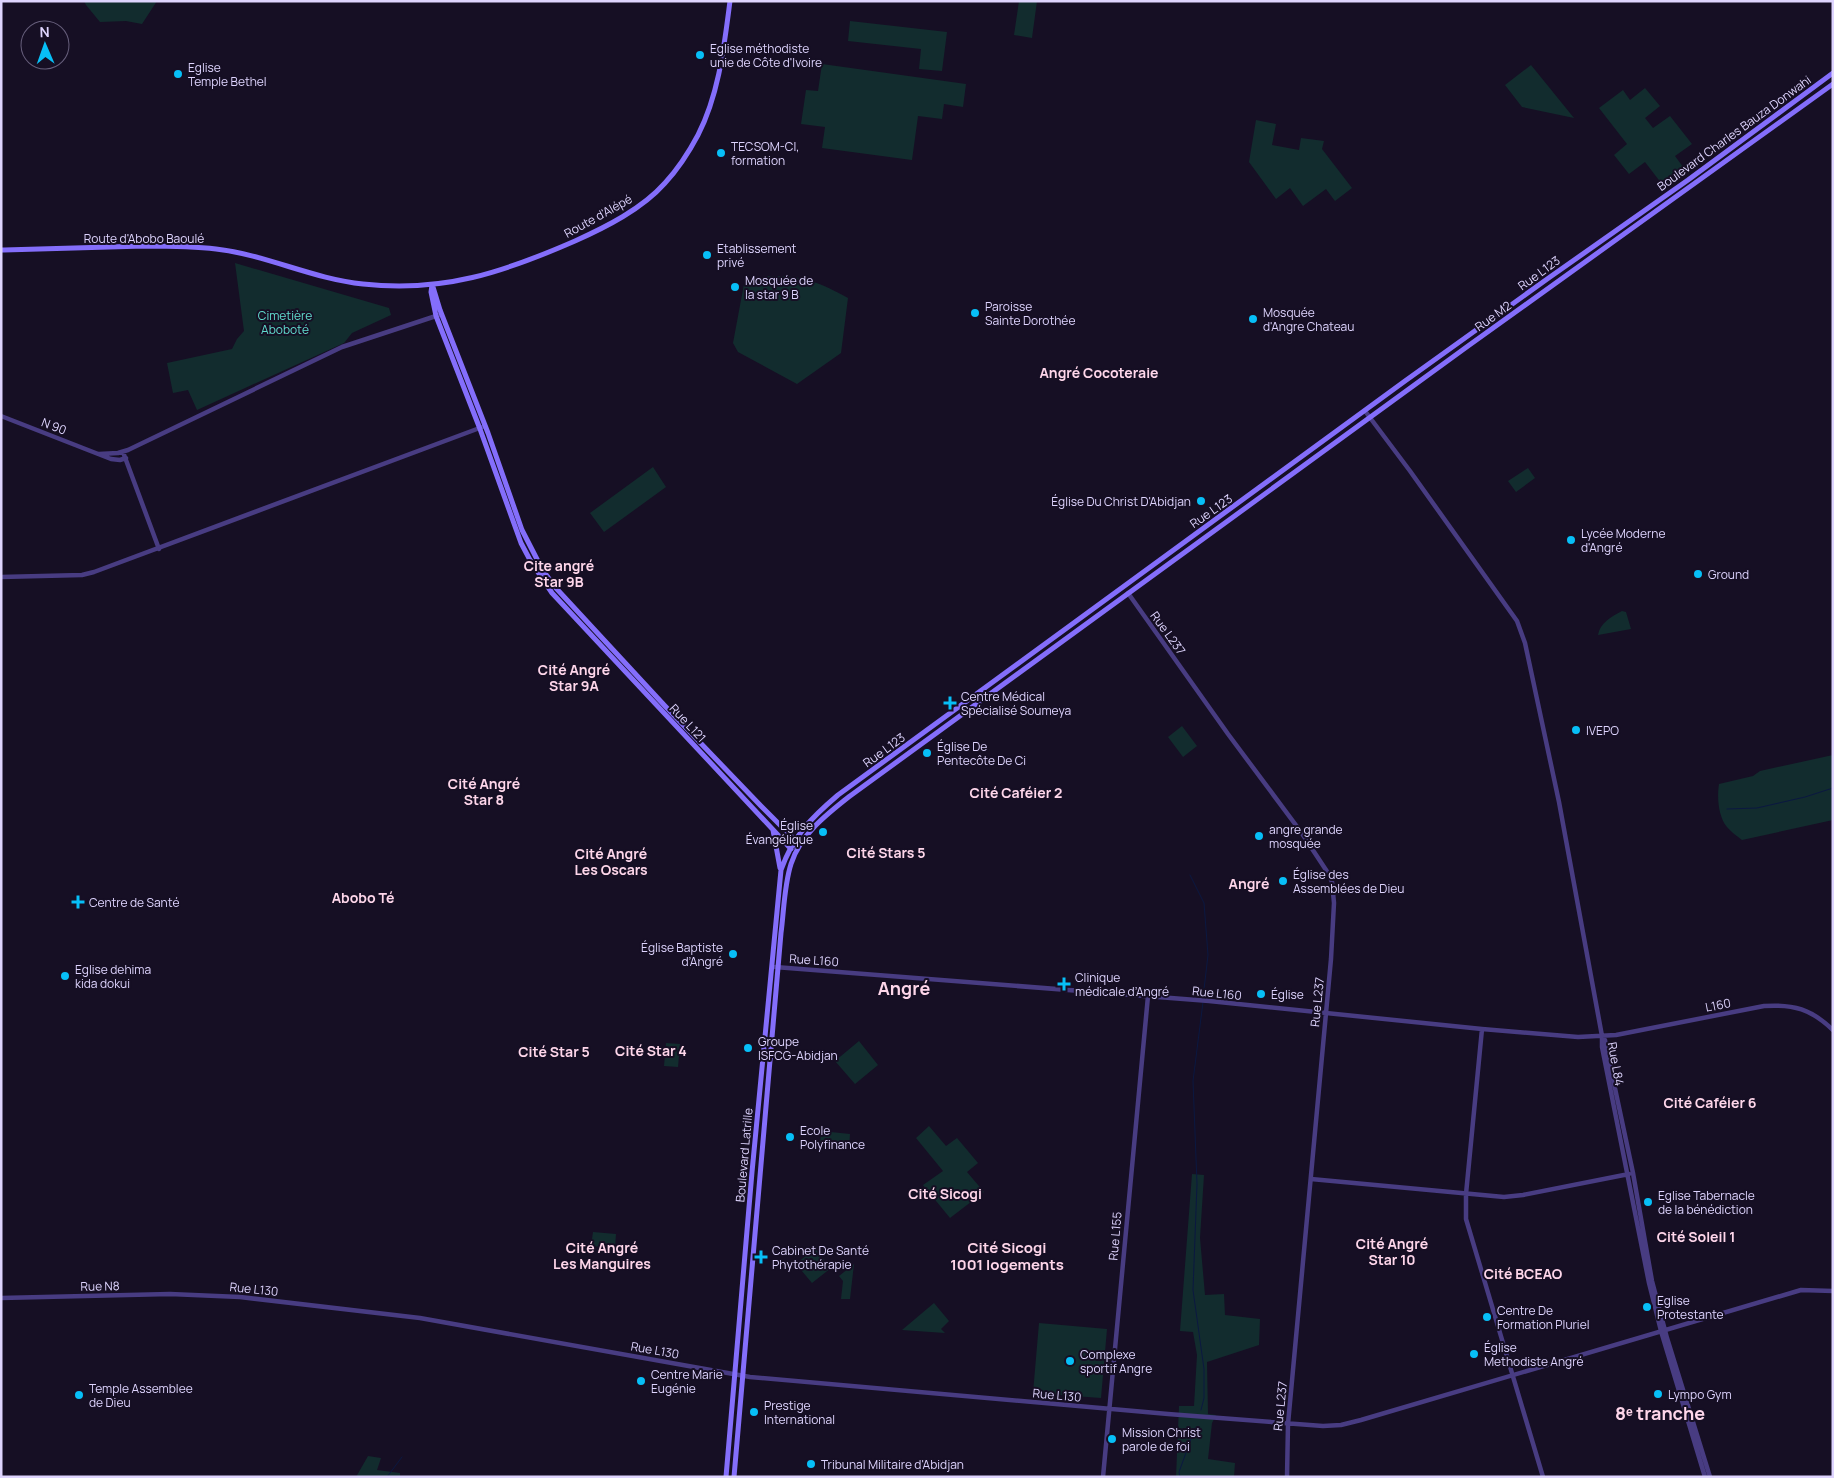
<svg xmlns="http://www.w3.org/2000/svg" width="1834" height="1478" viewBox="0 0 1834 1478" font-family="Manrope,sans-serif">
	<rect width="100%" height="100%" fill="#160f24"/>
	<path fill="#122c2e" d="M 84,1 L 157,1 L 142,24 L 126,21 L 100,22 L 86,5 Z
		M 1019,1 L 1037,1 L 1032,38 L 1014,35 Z
		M 850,21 L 947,32 L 942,71 L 919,69 L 921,49 L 848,41 Z
		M 822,64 L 966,84 L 963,107 L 944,104 L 942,119 L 918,116 L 912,160 L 822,148 L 825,127 L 801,124 L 806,90 L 818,91 Z
		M 1531,65 L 1574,118 L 1522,107 L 1505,85 Z
		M 1645,88 L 1660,106 L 1645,118 L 1653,128 L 1670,116 L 1692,144 L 1675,156 L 1686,171 L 1665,188 L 1645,162 L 1629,174 L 1614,155 L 1627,144 L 1599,108 L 1623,90 L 1630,100 Z
		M 1256,120 L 1276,124 L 1272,145 L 1299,150 L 1301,138 L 1324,141 L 1322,149 L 1352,188 L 1335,201 L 1326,189 L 1303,206 L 1290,188 L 1276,199 L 1249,162 Z
		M 235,263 L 389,308 L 391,315 L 352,333 L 344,343 L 197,410 L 188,390 L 173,393 L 167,363 L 232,349 L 237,339 L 244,331 Z
		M 769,276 C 802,275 819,282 848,298 L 841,353 L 797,384 L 738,352 L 733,343 L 744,284 Z
		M 653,467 L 666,487 L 604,532 L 590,513 Z
		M 1528,468 L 1535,478 L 1516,492 L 1508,481 Z
		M 1622,611 L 1626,612 L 1631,629 L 1598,635 C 1600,623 1611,617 1622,611 Z
		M 1182,726 L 1197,746 L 1183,757 L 1168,737 Z
		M 1833,755 L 1833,820 L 1742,840 C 1737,836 1731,832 1727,827 C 1718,816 1717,797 1719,784 L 1753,776 L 1760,771 Z
		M 859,1041 L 878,1065 L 855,1084 L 835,1061 Z
		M 666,1043 L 680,1044 L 678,1067 L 664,1066 Z
		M 929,1126 L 946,1146 L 957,1138 L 978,1163 L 967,1172 L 984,1192 L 950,1218 L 923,1185 L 943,1171 L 916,1138 Z
		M 821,1131 L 850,1134 L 849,1149 L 820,1146 Z
		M 1192,1174 L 1204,1175 L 1200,1238 L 1205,1295 L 1224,1294 L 1225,1315 L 1260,1319 L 1259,1345 L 1207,1362 L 1208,1414 L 1216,1415 L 1212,1423 L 1208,1459 L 1235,1463 L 1234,1477 L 1176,1477 L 1179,1406 L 1194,1406 L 1197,1355 L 1193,1332 L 1180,1331 Z
		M 593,1232 L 616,1234 L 615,1248 L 591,1246 Z
		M 815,1248 L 831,1268 L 812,1283 L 796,1264 Z
		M 854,1264 L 850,1299 L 841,1299 L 843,1281 L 839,1276 Z
		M 934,1303 L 949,1321 L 941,1329 L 945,1333 L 902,1330 Z
		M 1039,1323 L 1107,1329 L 1101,1398 L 1033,1393 Z
		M 368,1456 L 381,1458 L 377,1470 L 400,1473 L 400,1477 L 356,1477 Z"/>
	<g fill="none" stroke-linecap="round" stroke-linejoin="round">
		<path stroke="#0b1841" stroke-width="1" d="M 1727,809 L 1757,808 L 1805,797 L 1833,788
			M 1190,875 L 1204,903 L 1208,955 L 1203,998
			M 1201,1410 L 1204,1398 L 1204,1369 L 1193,1290 L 1197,1184 L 1193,1081 L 1203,1002
			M 387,1477 L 402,1457
			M 1180,1477 L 1179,1472 L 1195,1428"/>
		<path stroke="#483c82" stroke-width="4.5" d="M 1365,411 L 1410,471 L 1517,621 L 1525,643 L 1559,802 L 1602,1036 L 1602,1047 L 1649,1283 L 1661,1331 L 1705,1477
			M 1,416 L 111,459 L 120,460 L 126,458
			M 123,452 L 159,549
			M 99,454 L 118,453 L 128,450 L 342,347 L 439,315
			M 1,577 L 82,575 L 94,572 L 485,426
			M 1128,593 L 1228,734 L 1301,832 L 1328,873 L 1332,882 L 1334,903 L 1331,959 L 1288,1424 L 1287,1477
			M 775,967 L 1209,1001 L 1482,1029 L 1578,1037 L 1616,1035 L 1764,1006 C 1794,1004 1811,1009 1833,1030
			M 1482,1029 L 1466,1194 L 1466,1219 L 1543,1477
			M 1602,1036 L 1605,1040 L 1606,1046 L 1633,1173 L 1652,1281 L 1667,1338 L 1710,1477
			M 1311,1179 L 1504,1197 L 1523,1195 L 1629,1174
			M 1,1298 L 170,1294 L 240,1297 L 420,1318 L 750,1377 L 1168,1414 L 1323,1426 L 1341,1425 L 1361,1420 L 1801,1290 L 1833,1291
			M 1103,1477 L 1148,996"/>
		<path stroke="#846efb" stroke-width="5" d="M 1,250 C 49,249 97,247 144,246 C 168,246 192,246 216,249 C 267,255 313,279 363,284 C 443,293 504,272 575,241 C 606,227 642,209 665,183 C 678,169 689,152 698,135 C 719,94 724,47 730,1
			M 432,285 L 431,292 L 436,316 L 480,429 L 521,543 L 530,560 L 552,593 L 791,849
			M 433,287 L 440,310 L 488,433 L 522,530 L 542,569 L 555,587 L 665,706 L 761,806 L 794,839 L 797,843 L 797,850
			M 773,830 L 780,868
			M 726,1477 L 752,1172 L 781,870 C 793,836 811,818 838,795 L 1405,381 L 1550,277 L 1688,180 L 1833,73
			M 734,1477 L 781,933 C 784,911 784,886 791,864 C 800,835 827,814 850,796 L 1468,346 L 1833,84"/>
	</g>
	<g fill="#07bff7" stroke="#160f24" stroke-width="2">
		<circle cx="700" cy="55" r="5"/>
		<circle cx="178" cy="74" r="5"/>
		<circle cx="721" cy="153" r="5"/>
		<circle cx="707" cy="255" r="5"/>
		<circle cx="735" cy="287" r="5"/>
		<circle cx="975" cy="313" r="5"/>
		<circle cx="1253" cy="319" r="5"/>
		<circle cx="1201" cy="501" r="5"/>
		<circle cx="1571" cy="540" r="5"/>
		<circle cx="1698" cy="574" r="5"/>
		<path d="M947.5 695.5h5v5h5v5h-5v5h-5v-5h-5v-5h5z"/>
		<circle cx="1576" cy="730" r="5"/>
		<circle cx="927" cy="753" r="5"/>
		<circle cx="823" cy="832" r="5"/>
		<circle cx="1259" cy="836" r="5"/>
		<circle cx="1283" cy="881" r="5"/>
		<path d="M75.5 894.5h5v5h5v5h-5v5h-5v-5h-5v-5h5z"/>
		<circle cx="733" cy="954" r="5"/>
		<circle cx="65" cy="976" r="5"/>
		<path d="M1061.5 976.5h5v5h5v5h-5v5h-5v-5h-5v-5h5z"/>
		<circle cx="1261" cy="994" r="5"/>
		<circle cx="748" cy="1048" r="5"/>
		<circle cx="790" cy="1137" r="5"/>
		<circle cx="1648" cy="1202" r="5"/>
		<path d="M758.5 1249.5h5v5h5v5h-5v5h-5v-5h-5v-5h5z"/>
		<circle cx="1647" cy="1307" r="5"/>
		<circle cx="1487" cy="1317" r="5"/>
		<circle cx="1474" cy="1354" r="5"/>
		<circle cx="1070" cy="1361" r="5"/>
		<circle cx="641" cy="1381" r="5"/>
		<circle cx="1658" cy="1394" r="5"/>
		<circle cx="79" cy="1395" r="5"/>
		<circle cx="754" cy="1412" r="5"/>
		<circle cx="1112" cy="1439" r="5"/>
		<circle cx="811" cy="1464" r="5"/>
	</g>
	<g text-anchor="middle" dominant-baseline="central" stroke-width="4" stroke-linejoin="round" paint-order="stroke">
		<g font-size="12" fill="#ded4fe" stroke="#160f24" text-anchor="start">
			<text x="710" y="48">Eglise méthodiste<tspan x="710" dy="14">unie de Côte d'Ivoire</tspan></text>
			<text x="188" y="67">Eglise<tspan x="188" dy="14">Temple Bethel</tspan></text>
			<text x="731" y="146">TECSOM-CI,<tspan x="731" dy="14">formation</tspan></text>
			<text x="717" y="248">Etablissement<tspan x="717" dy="14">privé</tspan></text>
			<text x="745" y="280">Mosquée de<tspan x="745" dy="14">la star 9 B</tspan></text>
			<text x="985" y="306">Paroisse<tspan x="985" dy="14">Sainte Dorothée</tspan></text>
			<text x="1263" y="312">Mosquée<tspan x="1263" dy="14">d'Angre Chateau</tspan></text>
			<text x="1191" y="501" text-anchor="end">Église Du Christ D'Abidjan</text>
			<text x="1581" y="533">Lycée Moderne<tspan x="1581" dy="14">d'Angré</tspan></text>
			<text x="1708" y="574">Ground</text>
			<text x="961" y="696">Centre Médical<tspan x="961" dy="14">Spécialisé Soumeya</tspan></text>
			<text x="1586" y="730">IVEPO</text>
			<text x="937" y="746">Église De<tspan x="937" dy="14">Pentecôte De Ci</tspan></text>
			<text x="813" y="825" text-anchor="end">Église<tspan x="813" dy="14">Évangélique</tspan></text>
			<text x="1269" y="829">angre grande<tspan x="1269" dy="14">mosquée</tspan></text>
			<text x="1293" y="874">Église des<tspan x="1293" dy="14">Assemblées de Dieu</tspan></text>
			<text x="89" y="902">Centre de Santé</text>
			<text x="723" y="947" text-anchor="end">Église Baptiste<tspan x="723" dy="14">d’Angré</tspan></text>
			<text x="75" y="969">Eglise dehima<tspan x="75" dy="14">kida dokui</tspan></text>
			<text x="1075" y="977">Clinique<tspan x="1075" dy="14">médicale d’Angré</tspan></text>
			<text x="1271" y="994">Église</text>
			<text x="758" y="1041">Groupe<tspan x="758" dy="14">ISFCG-Abidjan</tspan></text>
			<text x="800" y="1130">Ecole<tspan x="800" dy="14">Polyfinance</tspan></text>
			<text x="1658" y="1195">Eglise Tabernacle<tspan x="1658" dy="14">de la bénédiction</tspan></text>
			<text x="772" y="1250">Cabinet De Santé<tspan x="772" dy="14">Phytothérapie</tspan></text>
			<text x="1657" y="1300">Eglise<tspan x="1657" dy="14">Protestante</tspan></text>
			<text x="1497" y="1310">Centre De<tspan x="1497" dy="14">Formation Pluriel</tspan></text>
			<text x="1484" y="1347">Église<tspan x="1484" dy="14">Methodiste Angré</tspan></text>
			<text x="1080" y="1354">Complexe<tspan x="1080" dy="14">sportif Angre</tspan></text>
			<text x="651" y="1374">Centre Marie<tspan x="651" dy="14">Eugénie</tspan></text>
			<text x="89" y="1388">Temple Assemblee<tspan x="89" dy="14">de Dieu</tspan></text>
			<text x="1668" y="1394">Lympo Gym</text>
			<text x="764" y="1405">Prestige<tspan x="764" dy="14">International</tspan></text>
			<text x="1122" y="1432">Mission Christ<tspan x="1122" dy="14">parole de foi</tspan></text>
			<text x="821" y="1464">Tribunal Militaire d'Abidjan</text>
		</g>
		<g font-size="12" fill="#ded4fe" stroke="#160f24">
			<text transform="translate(1734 133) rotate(-36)">Boulevard Charles Bauza Donwahi</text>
			<text transform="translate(598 216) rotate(-29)">Route d'Alépé</text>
			<text x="144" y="238">Route d'Abobo Baoulé</text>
			<text transform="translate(1539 273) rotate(-36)">Rue L123</text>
			<text transform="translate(1493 316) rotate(-36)">Rue M2</text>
			<text transform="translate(54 426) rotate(21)">N 90</text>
			<text transform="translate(1211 511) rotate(-35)">Rue L123</text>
			<text transform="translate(1168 633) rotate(54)">Rue L237</text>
			<text transform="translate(688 723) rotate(47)">Rue L121</text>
			<text transform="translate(884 750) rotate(-36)">Rue L123</text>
			<text transform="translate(814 960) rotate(4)">Rue L160</text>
			<text transform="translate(1217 993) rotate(6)">Rue L160</text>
			<text transform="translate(1317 1002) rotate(-84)">Rue L237</text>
			<text transform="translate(1718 1005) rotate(-11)">L160</text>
			<text transform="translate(1616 1064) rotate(80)">Rue L84</text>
			<text transform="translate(744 1155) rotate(-85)">Boulevard Latrille</text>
			<text transform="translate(1115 1236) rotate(-85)">Rue L155</text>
			<text transform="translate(100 1286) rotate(-1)">Rue N8</text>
			<text transform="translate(254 1289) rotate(6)">Rue L130</text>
			<text transform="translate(655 1350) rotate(10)">Rue L130</text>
			<text transform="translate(1057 1395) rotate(5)">Rue L130</text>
			<text transform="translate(1280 1406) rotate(-84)">Rue L237</text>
		</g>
		<g font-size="12" fill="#61dcce" stroke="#160f24">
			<text x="285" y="315">Cimetière<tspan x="285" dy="14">Aboboté</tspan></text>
		</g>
		<g font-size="14" font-weight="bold" fill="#fed6ea" stroke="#160f24">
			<text x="1099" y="372">Angré Cocoteraie</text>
			<text x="559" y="565">Cite angré<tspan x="559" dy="16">Star 9B</tspan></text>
			<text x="574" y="669">Cité Angré<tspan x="574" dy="16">Star 9A</tspan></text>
			<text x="484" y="783">Cité Angré<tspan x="484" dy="16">Star 8</tspan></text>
			<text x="1016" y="792">Cité Caféier 2</text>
			<text x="886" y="852">Cité Stars 5</text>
			<text x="611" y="853">Cité Angré<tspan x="611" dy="16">Les Oscars</tspan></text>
			<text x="1249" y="883">Angré</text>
			<text x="363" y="897">Abobo Té</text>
			<text x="651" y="1050">Cité Star 4</text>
			<text x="554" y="1051">Cité Star 5</text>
			<text x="1710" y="1102">Cité Caféier 6</text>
			<text x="945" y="1193">Cité Sicogi</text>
			<text x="1696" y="1236">Cité Soleil 1</text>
			<text x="1392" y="1243">Cité Angré<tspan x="1392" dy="16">Star 10</tspan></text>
			<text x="602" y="1247">Cité Angré<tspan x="602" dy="16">Les Manguires</tspan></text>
			<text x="1523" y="1273">Cité BCEAO</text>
		</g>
		<g font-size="15" font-weight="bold" fill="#fed6ea" stroke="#160f24">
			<text x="1007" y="1247">Cité Sicogi<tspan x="1007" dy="17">1001 logements</tspan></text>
		</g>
		<g font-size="18" font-weight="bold" fill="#fed6ea" stroke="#160f24">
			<text x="904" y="988">Angré</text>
			<text x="1660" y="1413">8ᵉ tranche</text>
		</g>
	</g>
	<rect width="1834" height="1478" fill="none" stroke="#ded4fe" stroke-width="5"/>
	<g transform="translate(45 45) rotate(358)"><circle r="24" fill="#160f24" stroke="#665e7b"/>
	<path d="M0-4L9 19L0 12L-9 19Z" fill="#07bff7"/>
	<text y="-8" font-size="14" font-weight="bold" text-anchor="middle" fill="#ded4fe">N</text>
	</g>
</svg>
